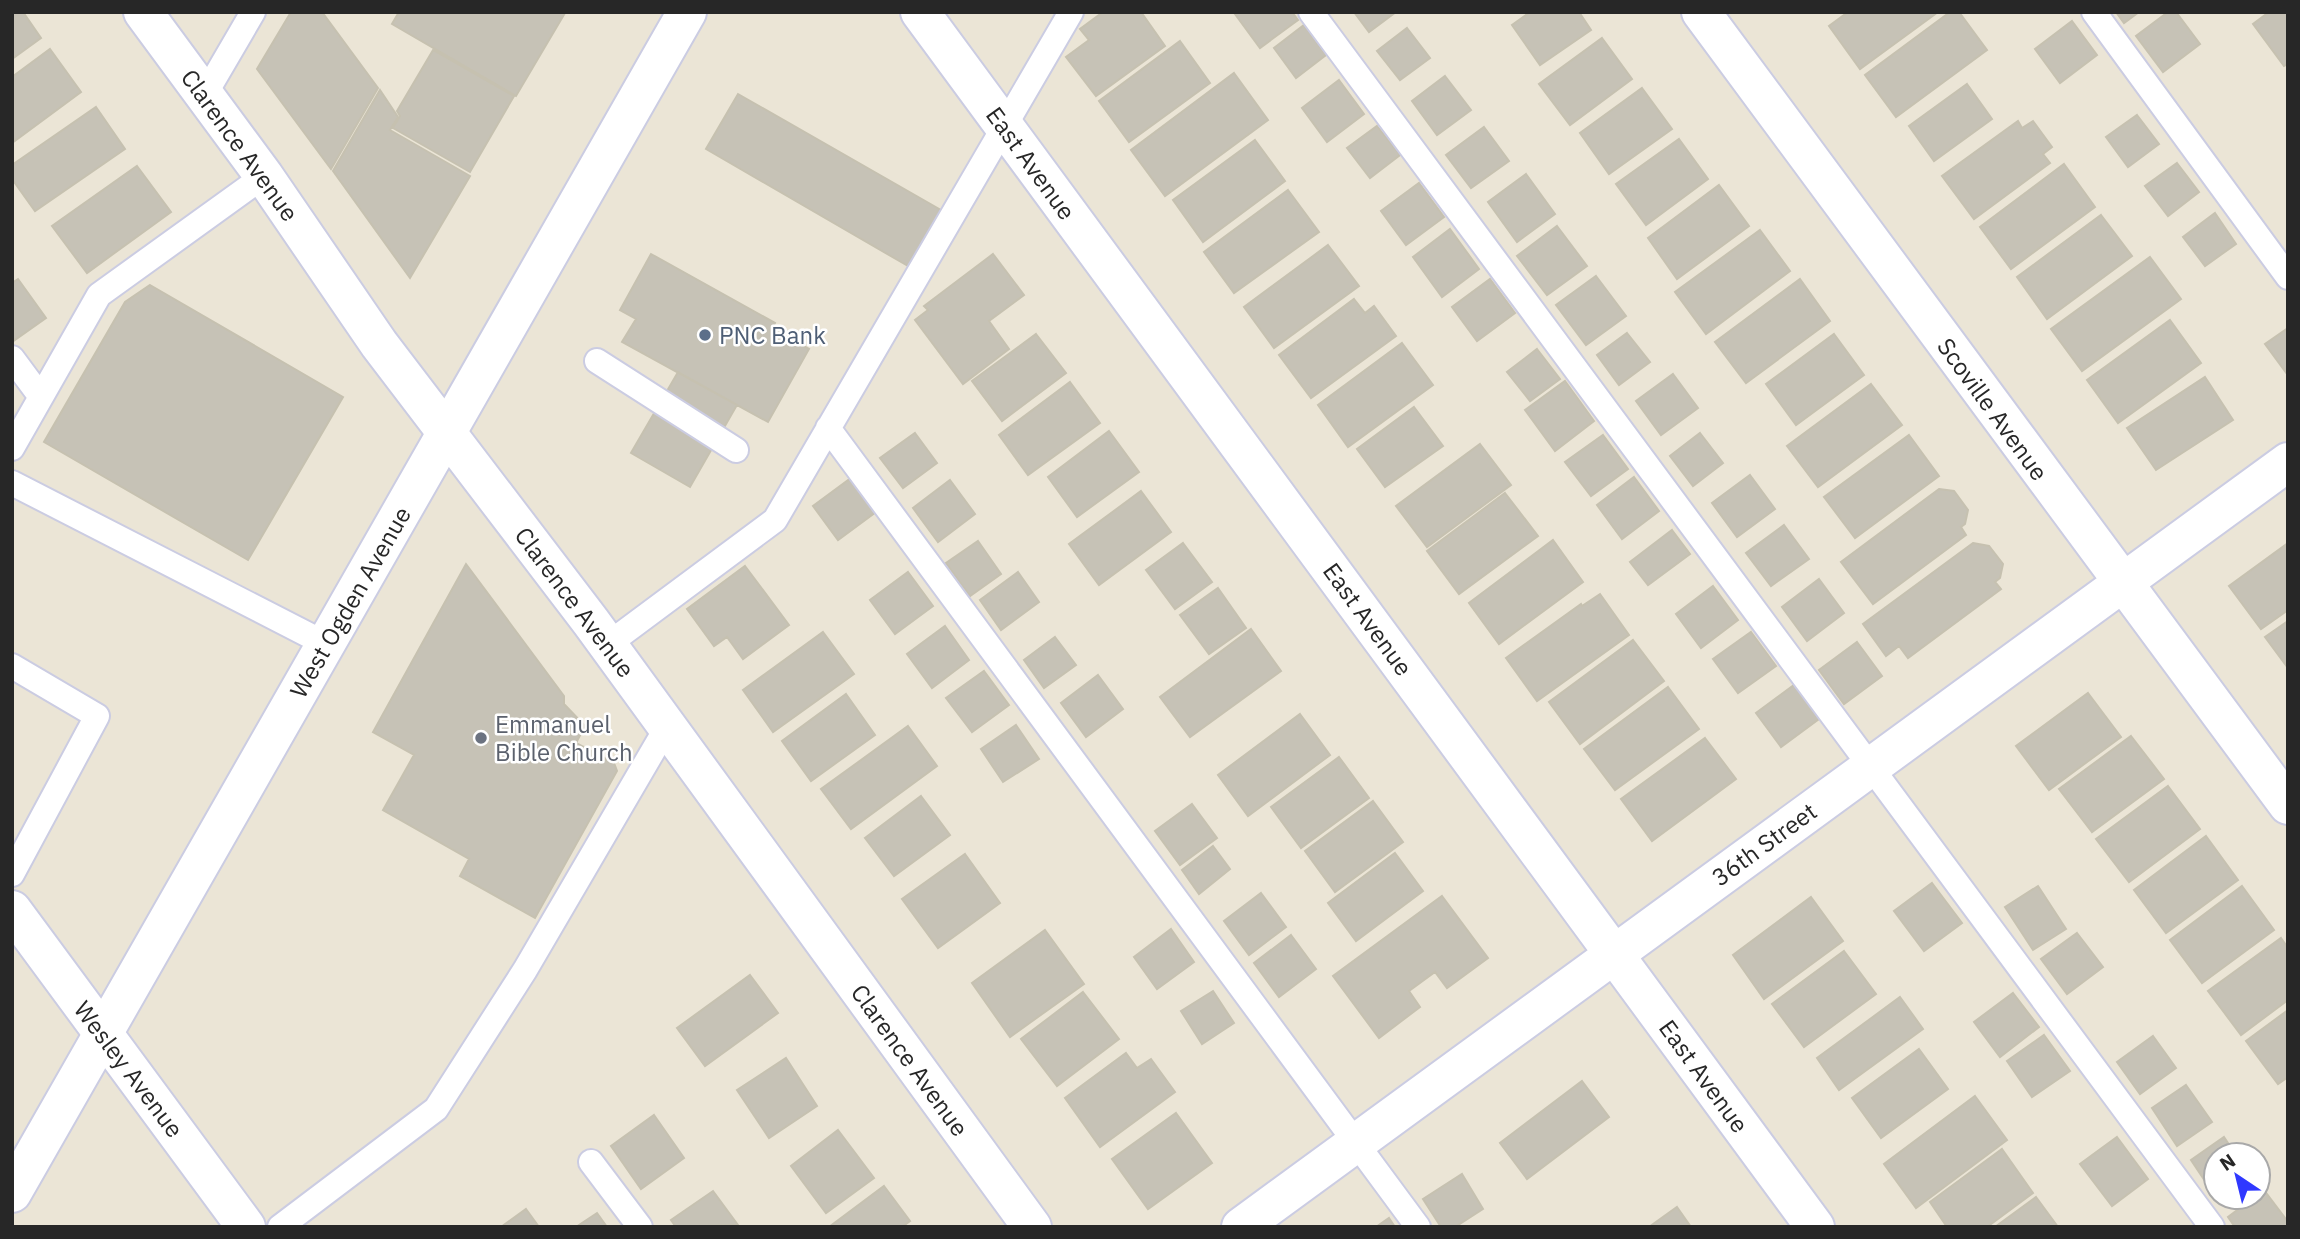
<svg xmlns="http://www.w3.org/2000/svg" width="2300" height="1239" viewBox="0 0 2300 1239" font-family="'IBM Plex Sans',sans-serif">
	<rect width="100%" height="100%" fill="#ebe5d6"/>
	<path fill="#c6c2b6" stroke="#c6c1b0" stroke-width="2" d="M 12,12 L 23,12 L 41,38 L 12,59 Z
		M 291,12 L 322,12 L 378,88 L 331,169 L 257,69 Z
		M 399,12 L 564,12 L 565,13 L 516,96 L 392,24 Z
		M 1103,12 L 1141,12 L 1165,46 L 1096,96 L 1066,57 L 1089,40 L 1080,29 Z
		M 1238,12 L 1292,12 L 1298,20 L 1260,48 L 1235,14 Z
		M 1354,12 L 1396,12 L 1369,32 Z
		M 1530,12 L 1579,12 L 1591,30 L 1540,65 L 1512,25 Z
		M 1848,12 L 1938,12 L 1860,69 L 1829,26 Z
		M 1950,12 L 1959,12 L 1987,50 L 1896,117 L 1865,75 Z
		M 2116,12 L 2139,12 L 2124,23 Z
		M 2168,12 L 2176,12 L 2200,44 L 2163,72 L 2136,36 Z
		M 2269,12 L 2288,12 L 2288,64 L 2284,66 L 2253,24 Z
		M 2072,21 L 2097,55 L 2060,83 L 2035,49 Z
		M 1304,25 L 1326,55 L 1296,78 L 1274,48 Z
		M 1407,28 L 1430,58 L 1400,80 L 1377,51 Z
		M 1602,38 L 1632,79 L 1570,125 L 1539,84 Z
		M 1180,41 L 1210,83 L 1129,142 L 1099,101 Z
		M 50,49 L 81,92 L 12,143 L 12,77 Z
		M 433,50 L 514,96 L 470,172 L 393,128 L 400,116 L 397,111 Z
		M 1234,73 L 1268,120 L 1165,196 L 1131,150 Z
		M 1445,76 L 1471,110 L 1437,135 L 1412,101 Z
		M 1339,80 L 1364,114 L 1327,142 L 1302,108 Z
		M 1967,84 L 1992,119 L 1934,161 L 1909,126 Z
		M 1642,88 L 1672,129 L 1609,174 L 1580,133 Z
		M 380,90 L 398,117 L 390,130 L 470,176 L 410,278 L 333,171 Z
		M 738,94 L 941,210 L 908,266 L 706,149 Z
		M 96,107 L 125,149 L 35,211 L 12,179 L 12,165 Z
		M 2137,115 L 2159,144 L 2128,167 L 2106,137 Z
		M 2018,121 L 2022,128 L 2033,121 L 2052,147 L 2043,154 L 2050,163 L 1974,219 L 1942,176 Z
		M 1377,126 L 1400,155 L 1370,178 L 1347,148 Z
		M 1484,127 L 1509,161 L 1471,188 L 1446,155 Z
		M 1679,139 L 1708,179 L 1646,225 L 1616,184 Z
		M 1255,140 L 1285,181 L 1203,242 L 1173,200 Z
		M 2177,163 L 2199,192 L 2168,216 L 2145,186 Z
		M 2064,164 L 2095,207 L 2011,269 L 1980,227 Z
		M 137,166 L 171,212 L 87,273 L 52,226 Z
		M 1526,174 L 1555,214 L 1517,242 L 1488,202 Z
		M 1419,183 L 1444,217 L 1406,245 L 1381,211 Z
		M 1719,185 L 1749,226 L 1677,279 L 1648,238 Z
		M 1288,190 L 1319,232 L 1234,293 L 1204,252 Z
		M 2215,213 L 2236,244 L 2205,266 L 2183,237 Z
		M 2101,215 L 2132,256 L 2047,319 L 2017,277 Z
		M 1557,226 L 1587,266 L 1547,295 L 1517,256 Z
		M 1450,229 L 1479,269 L 1442,297 L 1413,257 Z
		M 1760,230 L 1790,271 L 1706,334 L 1675,292 Z
		M 1328,245 L 1359,286 L 1274,348 L 1244,307 Z
		M 651,254 L 775,323 L 772,329 L 809,349 L 768,422 L 622,342 L 636,319 L 620,310 Z
		M 993,254 L 1024,295 L 989,321 L 1009,349 L 963,384 L 915,320 L 928,310 L 924,306 Z
		M 2150,257 L 2181,299 L 2082,371 L 2051,329 Z
		M 1596,276 L 1626,316 L 1586,345 L 1556,305 Z
		M 18,279 L 46,318 L 12,342 L 12,283 Z
		M 1490,279 L 1515,313 L 1477,341 L 1452,307 Z
		M 1800,279 L 1830,321 L 1746,383 L 1715,342 Z
		M 150,285 L 343,397 L 248,560 L 44,442 L 125,302 Z
		M 1354,299 L 1365,313 L 1374,306 L 1396,336 L 1311,398 L 1279,355 Z
		M 2170,320 L 2201,363 L 2118,423 L 2087,380 Z
		M 2288,328 L 2288,373 L 2287,374 L 2265,344 Z
		M 1627,333 L 1650,362 L 1619,385 L 1597,355 Z
		M 1036,334 L 1066,373 L 1002,421 L 972,381 Z
		M 1834,334 L 1864,375 L 1796,425 L 1766,384 Z
		M 1402,343 L 1433,385 L 1348,447 L 1318,405 Z
		M 1537,349 L 1560,379 L 1530,401 L 1507,372 Z
		M 678,372 L 737,405 L 690,487 L 631,453 Z
		M 1673,374 L 1698,408 L 1661,435 L 1636,401 Z
		M 2205,377 L 2233,420 L 2156,470 L 2127,428 Z
		M 1565,381 L 1594,421 L 1555,451 L 1525,410 Z
		M 1070,382 L 1100,423 L 1028,475 L 999,435 Z
		M 1871,384 L 1902,425 L 1818,487 L 1787,446 Z
		M 1414,407 L 1443,446 L 1385,487 L 1357,449 Z
		M 1109,431 L 1139,472 L 1077,517 L 1048,477 Z
		M 915,433 L 937,463 L 903,488 L 880,458 Z
		M 1700,433 L 1723,463 L 1693,486 L 1670,456 Z
		M 1603,435 L 1628,469 L 1591,496 L 1565,462 Z
		M 1909,435 L 1939,476 L 1855,538 L 1824,497 Z
		M 1480,444 L 1511,485 L 1427,547 L 1396,506 Z
		M 1750,475 L 1775,509 L 1737,537 L 1712,503 Z
		M 1634,477 L 1659,511 L 1622,539 L 1597,505 Z
		M 851,478 L 876,512 L 838,540 L 813,506 Z
		M 950,480 L 975,514 L 938,542 L 913,508 Z
		M 1939,489 L 1954,491 L 1968,510 L 1965,524 L 1961,527 L 1966,535 L 1873,604 L 1841,562 Z
		M 1141,491 L 1171,532 L 1099,585 L 1069,544 Z
		M 1505,493 L 1538,536 L 1459,594 L 1427,551 Z
		M 1784,525 L 1809,559 L 1771,586 L 1746,553 Z
		M 1672,530 L 1690,554 L 1648,585 L 1630,562 Z
		M 1553,540 L 1583,582 L 1499,644 L 1469,603 Z
		M 978,541 L 1001,574 L 970,596 L 946,563 Z
		M 1183,543 L 1212,582 L 1175,609 L 1146,570 Z
		M 1973,543 L 1989,546 L 2003,564 L 2000,578 L 1995,582 L 2001,589 L 1908,658 L 1899,646 L 1886,656 L 1863,624 Z
		M 2288,543 L 2288,610 L 2261,629 L 2229,586 Z
		M 466,564 L 564,696 L 564,704 L 585,726 L 576,743 L 614,763 L 617,771 L 535,918 L 460,876 L 469,859 L 383,810 L 414,755 L 373,732 Z
		M 745,566 L 789,625 L 743,659 L 727,637 L 714,646 L 687,609 Z
		M 908,572 L 933,606 L 895,634 L 870,600 Z
		M 1018,572 L 1039,602 L 1001,630 L 980,600 Z
		M 1819,579 L 1844,613 L 1807,641 L 1782,607 Z
		M 1713,586 L 1738,620 L 1701,648 L 1676,614 Z
		M 1218,588 L 1246,628 L 1209,654 L 1180,615 Z
		M 1600,594 L 1629,635 L 1537,701 L 1506,658 L 1581,604 L 1582,606 Z
		M 2288,621 L 2288,668 L 2265,637 Z
		M 945,626 L 969,660 L 932,688 L 907,654 Z
		M 1251,629 L 1281,671 L 1190,737 L 1160,697 Z
		M 823,632 L 854,674 L 773,732 L 743,690 Z
		M 1751,632 L 1776,666 L 1738,693 L 1713,659 Z
		M 1055,637 L 1076,665 L 1044,688 L 1024,660 Z
		M 1633,640 L 1664,681 L 1580,744 L 1549,702 Z
		M 1857,642 L 1882,676 L 1844,704 L 1819,670 Z
		M 984,671 L 1009,705 L 972,732 L 946,698 Z
		M 1098,675 L 1123,709 L 1086,737 L 1061,703 Z
		M 1794,685 L 1819,719 L 1781,747 L 1756,713 Z
		M 1668,687 L 1699,729 L 1615,790 L 1584,749 Z
		M 2088,693 L 2121,737 L 2049,790 L 2016,746 Z
		M 846,694 L 875,735 L 811,781 L 782,741 Z
		M 1300,714 L 1330,755 L 1248,816 L 1218,775 Z
		M 1016,725 L 1039,759 L 1003,782 L 981,749 Z
		M 908,726 L 937,766 L 851,829 L 821,789 Z
		M 2131,736 L 2164,779 L 2092,832 L 2059,789 Z
		M 1705,738 L 1736,779 L 1652,841 L 1621,799 Z
		M 1339,757 L 1369,798 L 1301,848 L 1271,807 Z
		M 2168,786 L 2200,829 L 2129,882 L 2096,839 Z
		M 921,796 L 950,835 L 894,876 L 865,838 Z
		M 1373,801 L 1403,842 L 1335,892 L 1305,851 Z
		M 1192,804 L 1217,838 L 1180,865 L 1155,831 Z
		M 2206,836 L 2238,880 L 2166,933 L 2134,890 Z
		M 1213,846 L 1230,869 L 1199,894 L 1182,870 Z
		M 1395,853 L 1423,891 L 1356,941 L 1328,903 Z
		M 965,854 L 1000,903 L 938,948 L 902,899 Z
		M 1932,883 L 1962,923 L 1924,951 L 1894,911 Z
		M 2038,886 L 2066,929 L 2033,950 L 2005,907 Z
		M 2242,886 L 2274,930 L 2202,983 L 2170,940 Z
		M 1261,893 L 1286,927 L 1249,955 L 1224,921 Z
		M 1442,896 L 1488,958 L 1447,988 L 1435,972 L 1409,991 L 1420,1007 L 1379,1038 L 1333,976 Z
		M 1811,897 L 1843,941 L 1764,999 L 1733,955 Z
		M 1171,929 L 1194,962 L 1157,989 L 1134,957 Z
		M 1045,930 L 1084,984 L 1010,1037 L 972,983 Z
		M 2077,933 L 2103,967 L 2067,994 L 2041,959 Z
		M 1291,935 L 1316,969 L 1279,997 L 1254,963 Z
		M 2281,938 L 2288,948 L 2288,1000 L 2241,1035 L 2208,991 Z
		M 1844,951 L 1876,994 L 1804,1047 L 1772,1004 Z
		M 750,975 L 778,1013 L 705,1066 L 677,1028 Z
		M 1213,991 L 1234,1023 L 1202,1044 L 1181,1011 Z
		M 1083,992 L 1119,1039 L 1057,1086 L 1021,1039 Z
		M 2013,993 L 2039,1027 L 2000,1057 L 1974,1022 Z
		M 1900,997 L 1923,1029 L 1839,1090 L 1817,1058 Z
		M 2288,1010 L 2288,1077 L 2278,1084 L 2246,1041 Z
		M 2044,1035 L 2070,1071 L 2032,1097 L 2007,1061 Z
		M 2153,1036 L 2176,1068 L 2140,1094 L 2117,1062 Z
		M 1919,1049 L 1948,1089 L 1881,1138 L 1852,1098 Z
		M 1126,1053 L 1137,1068 L 1151,1059 L 1175,1092 L 1100,1147 L 1065,1098 Z
		M 786,1058 L 817,1106 L 769,1138 L 737,1090 Z
		M 1582,1081 L 1609,1117 L 1527,1179 L 1500,1143 Z
		M 2186,1085 L 2212,1122 L 2177,1146 L 2152,1108 Z
		M 1975,1096 L 2007,1140 L 1916,1208 L 1884,1164 Z
		M 1176,1113 L 1212,1163 L 1148,1209 L 1112,1159 Z
		M 654,1115 L 684,1158 L 641,1189 L 611,1146 Z
		M 838,1130 L 874,1178 L 826,1213 L 791,1166 Z
		M 2117,1137 L 2148,1179 L 2112,1206 L 2080,1164 Z
		M 2224,1137 L 2236,1155 L 2216,1155 L 2216,1191 L 2213,1193 L 2191,1160 Z
		M 2002,1149 L 2033,1193 L 1987,1227 L 1947,1227 L 1930,1202 Z
		M 1462,1174 L 1483,1209 L 1455,1227 L 1441,1227 L 1423,1199 Z
		M 884,1186 L 910,1221 L 902,1227 L 829,1227 Z
		M 2264,1190 L 2288,1222 L 2288,1227 L 2235,1227 L 2228,1217 Z
		M 713,1191 L 738,1225 L 676,1227 L 671,1220 Z
		M 2036,1197 L 2058,1227 L 1995,1227 Z
		M 1677,1207 L 1691,1227 L 1649,1227 Z
		M 526,1209 L 539,1227 L 501,1227 Z
		M 597,1213 L 607,1227 L 576,1227 Z
		M 1389,1218 L 1395,1227 L 1376,1227 Z"/>
	<g fill="none" stroke-linecap="round" stroke-linejoin="round">
		<g stroke="#cbcce2" stroke-width="28">
			<path id="lane" d="M 1311,12 L 2212,1227
				M 2094,12 L 2288,277
				M 204,96 L 253,12
				M 12,358 L 41,397
				M 597,361 L 736,450
				M 828,428 L 1418,1227
				M 12,448 L 99,295 L 264,176
				M 12,483 L 326,644
				M 607,645 L 775,520 L 1071,12
				M 12,666 L 97,716 L 12,874
				M 591,1162 L 640,1227
				M 280,1227 L 436,1109 L 525,970 L 667,727"/>
		</g>
		<g stroke="#cbcce2" stroke-width="42">
			<path id="street" d="M 143,12 L 264,176 L 379,344 L 591,622 L 1032,1227
				M 920,12 L 1815,1227
				M 1701,12 L 2288,805
				M 12,910 L 246,1227
				M 1241,1227 L 2288,462"/>
		</g>
		<g stroke="#cbcce2" stroke-width="42">
			<path id="secondary" d="M 12,1193 L 687,12"/>
		</g>
		<use href="#lane" stroke="#fff" stroke-width="24"/>
		<use href="#street" stroke="#fff" stroke-width="38"/>
		<use href="#secondary" stroke="#fff" stroke-width="38"/>
	</g>
	<circle fill="#5c6f8a" stroke="#fff" stroke-width="2.5" cx="705" cy="335" r="7"/>
	<circle fill="#6b7280" stroke="#fff" stroke-width="2.5" cx="481" cy="738" r="7"/>
	<g text-anchor="middle" dominant-baseline="central" stroke-width="5" stroke-linejoin="round" paint-order="stroke">
		<g font-size="24" fill="#272727" stroke="#fff">
			<text transform="translate(240 145) rotate(54)">Clarence Avenue</text>
			<text transform="translate(1031 163) rotate(54)">East Avenue</text>
			<text transform="translate(1993 409) rotate(54)">Scoville Avenue</text>
			<text transform="translate(350 602) rotate(-60)">West Ogden Avenue</text>
			<text transform="translate(575 602) rotate(53)">Clarence Avenue</text>
			<text transform="translate(1368 619) rotate(54)">East Avenue</text>
			<text transform="translate(1764 844) rotate(-36)">36th Street</text>
			<text transform="translate(910 1060) rotate(54)">Clarence Avenue</text>
			<text transform="translate(129 1069) rotate(53)">Wesley Avenue</text>
			<text transform="translate(1704 1076) rotate(54)">East Avenue</text>
		</g>
		<g font-size="24" fill="#4e5e75" stroke="#fff" text-anchor="start">
			<text x="719" y="335">PNC Bank</text>
		</g>
		<g font-size="24" fill="#5b616d" stroke="#fff" text-anchor="start">
			<text x="495" y="724">Emmanuel<tspan x="495" dy="28">Bible Church</tspan></text>
		</g>
	</g>
	<rect width="2300" height="1239" fill="none" stroke="#272727" stroke-width="28"/>
	<g transform="translate(2237 1176) rotate(325)"><circle r="33" fill="#ffffff" stroke="#a9a9a9" stroke-width="2"/>
	<path d="M0-5L12 26L0 18L-12 26Z" fill="#2f38ff"/>
	<text y="-10" font-size="19" font-weight="bold" text-anchor="middle" fill="#272727">N</text>
	</g>
</svg>
